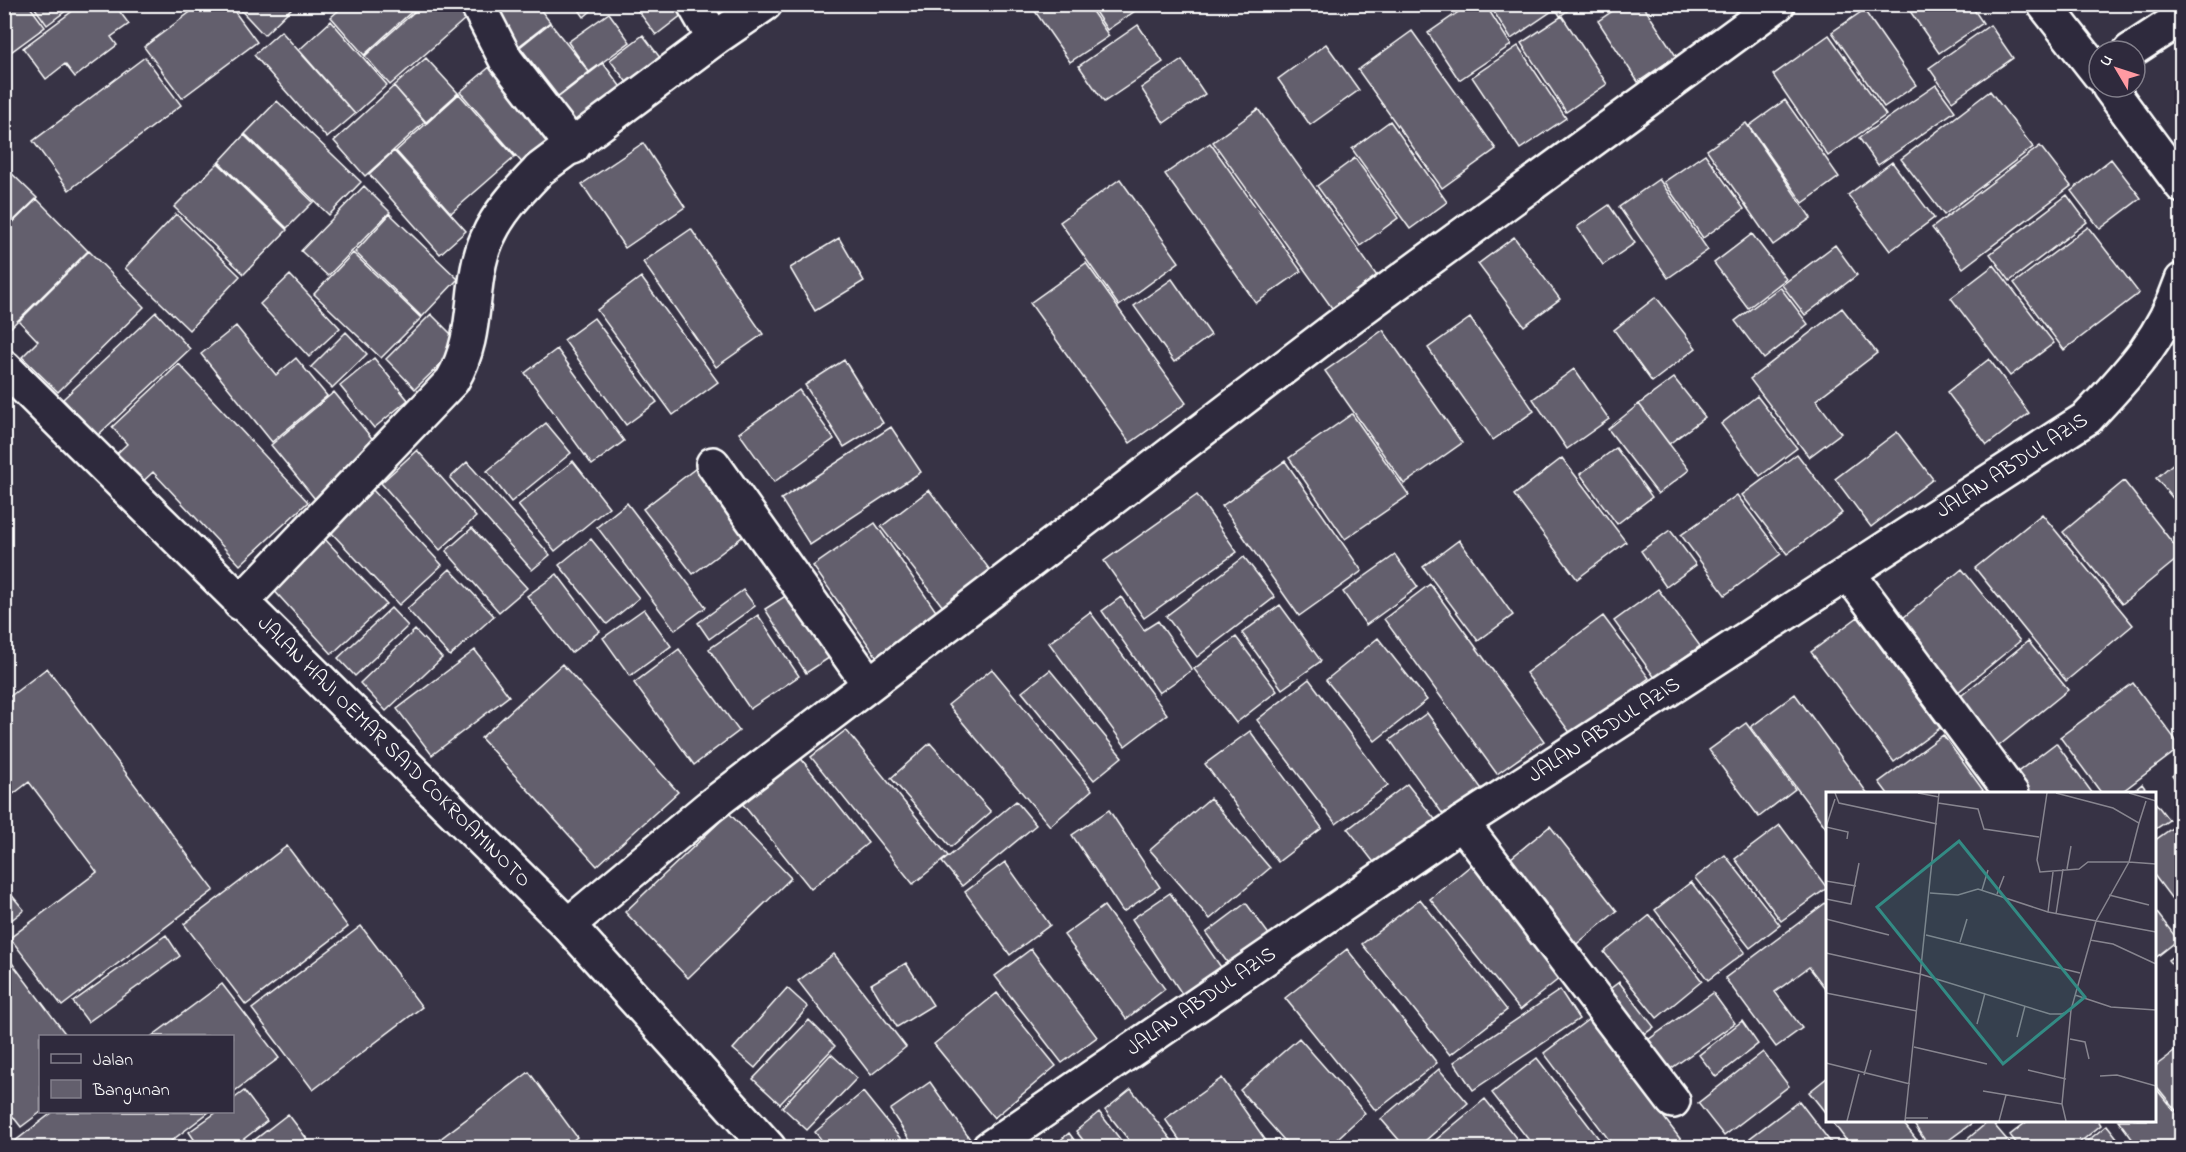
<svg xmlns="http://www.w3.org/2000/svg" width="2186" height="1152" viewBox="0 0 2186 1152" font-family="'Indie Flower',sans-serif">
	<rect width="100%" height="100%" fill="#373345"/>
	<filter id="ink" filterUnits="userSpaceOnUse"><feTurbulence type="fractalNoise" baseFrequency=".0167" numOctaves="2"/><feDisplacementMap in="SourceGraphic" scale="12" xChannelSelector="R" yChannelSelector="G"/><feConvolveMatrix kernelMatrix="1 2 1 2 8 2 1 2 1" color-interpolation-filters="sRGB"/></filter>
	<g filter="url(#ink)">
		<path fill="#635f6d" stroke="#fff" stroke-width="1.5" d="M 4,4 L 28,4 L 45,27 L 4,57 Z
			M 32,4 L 75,4 L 47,25 Z
			M 82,4 L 114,4 L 129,24 L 111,37 L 117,45 L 75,77 L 65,64 L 46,79 L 23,48 Z
			M 201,4 L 229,4 L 257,42 L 182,98 L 144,47 Z
			M 235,4 L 296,4 L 264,35 Z
			M 346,4 L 420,4 L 364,55 L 331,17 Z
			M 423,4 L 466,4 L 473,12 L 390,85 L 365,56 Z
			M 486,4 L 536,4 L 550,22 L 519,46 Z
			M 575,4 L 599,4 L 584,17 Z
			M 633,4 L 682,4 L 687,11 L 656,35 Z
			M 965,4 L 979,4 L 970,11 Z
			M 1030,4 L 1087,4 L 1109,36 L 1070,62 Z
			M 1090,4 L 1140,4 L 1141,7 L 1107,30 Z
			M 1470,4 L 1485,4 L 1511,45 L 1459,80 L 1428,33 Z
			M 1489,4 L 1552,4 L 1555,9 L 1511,39 Z
			M 1553,4 L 1577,4 L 1560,16 Z
			M 1623,4 L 1642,4 L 1676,56 L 1638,82 L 1598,21 Z
			M 1905,4 L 1970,4 L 1983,23 L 1939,53 Z
			M 1864,10 L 1916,85 L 1884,107 L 1832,32 Z
			M 609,13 L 630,42 L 589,72 L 568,42 Z
			M 1562,16 L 1607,84 L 1566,112 L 1521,43 Z
			M 331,21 L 387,85 L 355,114 L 299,50 Z
			M 550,23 L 589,72 L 558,96 L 520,47 Z
			M 1138,25 L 1163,62 L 1104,102 L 1079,66 Z
			M 1990,25 L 2013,58 L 1952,101 L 1929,68 Z
			M 281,31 L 355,114 L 327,138 L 254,55 Z
			M 1412,31 L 1496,149 L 1442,188 L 1358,70 Z
			M 643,35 L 667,67 L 634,92 L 610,60 Z
			M 1829,35 L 1886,115 L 1828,156 L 1773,75 Z
			M 1326,44 L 1359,90 L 1310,125 L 1278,79 Z
			M 1518,46 L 1566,118 L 1520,149 L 1472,77 Z
			M 145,57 L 181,105 L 69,190 L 33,141 Z
			M 426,58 L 458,93 L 426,122 L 394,86 Z
			M 1182,60 L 1205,94 L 1164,123 L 1141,88 Z
			M 603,63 L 629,98 L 575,140 L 547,106 Z
			M 492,65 L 562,146 L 531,173 L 460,92 Z
			M 1936,85 L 1955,111 L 1878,165 L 1859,138 Z
			M 394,86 L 425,122 L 365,176 L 334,141 Z
			M 1990,91 L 2033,147 L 1944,215 L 1901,159 Z
			M 459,94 L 515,157 L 451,213 L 396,151 Z
			M 1785,100 L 1839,177 L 1803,203 L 1749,126 Z
			M 277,101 L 361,182 L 329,215 L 245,134 Z
			M 1258,109 L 1377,276 L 1332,308 L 1213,142 Z
			M 1390,121 L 1447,202 L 1410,229 L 1352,149 Z
			M 1746,123 L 1811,218 L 1773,245 L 1707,150 Z
			M 244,135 L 313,202 L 287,228 L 219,162 Z
			M 643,143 L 685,207 L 625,248 L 582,184 Z
			M 1210,143 L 1301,271 L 1256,303 L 1165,174 Z
			M 2040,146 L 2071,186 L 1963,268 L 1932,228 Z
			M 394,151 L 466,231 L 440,254 L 369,174 Z
			M 1705,154 L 1744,209 L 1703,238 L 1664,182 Z
			M 1355,158 L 1398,218 L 1360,246 L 1317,186 Z
			M 2111,159 L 2141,198 L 2100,229 L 2071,191 Z
			M 1892,162 L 1934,218 L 1890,251 L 1848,195 Z
			M 218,163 L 287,230 L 244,274 L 174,207 Z
			M 4,166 L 37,198 L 4,230 Z
			M 1120,179 L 1179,262 L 1119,306 L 1060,222 Z
			M 1659,179 L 1708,250 L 1668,278 L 1619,207 Z
			M 364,186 L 390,212 L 328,276 L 301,251 Z
			M 2067,195 L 2087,222 L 2010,281 L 1990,254 Z
			M 37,199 L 88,251 L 4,334 L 4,231 Z
			M 1609,205 L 1635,243 L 1603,265 L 1577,227 Z
			M 176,214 L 240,276 L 189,330 L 125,268 Z
			M 390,214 L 458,279 L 422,317 L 355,252 Z
			M 2088,227 L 2139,293 L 2064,350 L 2014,283 Z
			M 691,229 L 763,334 L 716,367 L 643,262 Z
			M 1752,234 L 1786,279 L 1748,308 L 1714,263 Z
			M 1514,237 L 1560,299 L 1524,326 L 1478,264 Z
			M 839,238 L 864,281 L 815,311 L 790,268 Z
			M 1835,245 L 1857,275 L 1805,315 L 1782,285 Z
			M 89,251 L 144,307 L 58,392 L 22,357 L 38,341 L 19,321 Z
			M 353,253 L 421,318 L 381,358 L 314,294 Z
			M 1086,263 L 1186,403 L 1130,443 L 1030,303 Z
			M 1994,265 L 2054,343 L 2010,376 L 1951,298 Z
			M 290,275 L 340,328 L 309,357 L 260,304 Z
			M 641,277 L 718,382 L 673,415 L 597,310 Z
			M 1172,279 L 1211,335 L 1174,362 L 1134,306 Z
			M 1780,287 L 1808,324 L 1764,359 L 1735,321 Z
			M 1656,297 L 1696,348 L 1652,382 L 1614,330 Z
			M 1842,308 L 1877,353 L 1816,400 L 1841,433 L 1809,457 L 1750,379 Z
			M 156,312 L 190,349 L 97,436 L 63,399 Z
			M 431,314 L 461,344 L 415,389 L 386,359 Z
			M 594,318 L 657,402 L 626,425 L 564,340 Z
			M 1470,318 L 1534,411 L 1493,440 L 1428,348 Z
			M 236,326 L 276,375 L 296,358 L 327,396 L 272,442 L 201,354 Z
			M 1383,330 L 1462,443 L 1404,484 L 1325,371 Z
			M 346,332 L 367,354 L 332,388 L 311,367 Z
			M 557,349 L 624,441 L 592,465 L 525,373 Z
			M 374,358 L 408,400 L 374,428 L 340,386 Z
			M 1989,359 L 2029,413 L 1987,445 L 1947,392 Z
			M 844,360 L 883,423 L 844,447 L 805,385 Z
			M 179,364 L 308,502 L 240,565 L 153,472 L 135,489 L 109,461 L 127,444 L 112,427 Z
			M 1574,369 L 1609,419 L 1567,449 L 1533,399 Z
			M 1674,378 L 1705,417 L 1669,444 L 1639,404 Z
			M 799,390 L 834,439 L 774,482 L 739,433 Z
			M 334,392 L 379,447 L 315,499 L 271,445 Z
			M 1757,396 L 1797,448 L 1760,476 L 1721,424 Z
			M 1639,404 L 1689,470 L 1658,494 L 1608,429 Z
			M 1352,414 L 1409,495 L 1345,539 L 1289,458 Z
			M 546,423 L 571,453 L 511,502 L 487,471 Z
			M 891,427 L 921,472 L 810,545 L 781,499 Z
			M 1897,432 L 1933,479 L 1871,527 L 1835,479 Z
			M 1616,448 L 1652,497 L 1617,524 L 1580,474 Z
			M 417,450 L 476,517 L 440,550 L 381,483 Z
			M 1797,454 L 1842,513 L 1787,554 L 1742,495 Z
			M 2182,456 L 2182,509 L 2156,478 Z
			M 1562,458 L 1626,542 L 1577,579 L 1514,495 Z
			M 573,461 L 609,507 L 555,551 L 518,505 Z
			M 1285,461 L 1362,571 L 1299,616 L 1222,506 Z
			M 467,462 L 550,555 L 532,570 L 450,478 Z
			M 700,465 L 750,531 L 693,574 L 643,509 Z
			M 2124,481 L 2182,555 L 2122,604 L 2063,532 Z
			M 372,489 L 442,565 L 399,605 L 329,530 Z
			M 929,490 L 990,570 L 943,607 L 881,527 Z
			M 1197,495 L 1237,552 L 1144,618 L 1104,561 Z
			M 1737,495 L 1781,554 L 1725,595 L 1681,535 Z
			M 627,503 L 706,607 L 675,630 L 597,527 Z
			M 2042,514 L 2133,625 L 2066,681 L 1975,568 Z
			M 875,523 L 940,617 L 879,660 L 813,566 Z
			M 472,528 L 527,588 L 499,612 L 446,551 Z
			M 1670,530 L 1696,565 L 1666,587 L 1641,551 Z
			M 323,537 L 386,604 L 332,654 L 270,586 Z
			M 591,539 L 639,598 L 607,624 L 559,565 Z
			M 1459,540 L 1513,615 L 1478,641 L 1423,567 Z
			M 1395,555 L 1418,587 L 1366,625 L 1343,592 Z
			M 1244,557 L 1275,597 L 1197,657 L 1166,616 Z
			M 450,569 L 494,616 L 450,656 L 407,609 Z
			M 1962,569 L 2020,641 L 1957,693 L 1898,622 Z
			M 557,574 L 600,631 L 571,653 L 527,596 Z
			M 1430,584 L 1544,741 L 1497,774 L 1384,619 Z
			M 798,588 L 838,652 L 806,673 L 765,609 Z
			M 1658,589 L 1700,646 L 1655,678 L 1614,621 Z
			M 743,590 L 755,606 L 709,639 L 698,623 Z
			M 1121,597 L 1144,630 L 1158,621 L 1192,670 L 1159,693 L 1102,611 Z
			M 1280,605 L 1321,661 L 1282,689 L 1242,633 Z
			M 391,608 L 408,626 L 355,676 L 338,658 Z
			M 644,609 L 671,646 L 630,676 L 603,638 Z
			M 1090,612 L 1167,714 L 1125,746 L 1049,643 Z
			M 758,615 L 799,676 L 750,709 L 709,649 Z
			M 1603,616 L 1649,678 L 1571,734 L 1526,673 Z
			M 1858,617 L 1940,728 L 1894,762 L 1811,652 Z
			M 415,630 L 442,658 L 386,711 L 360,683 Z
			M 1236,637 L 1277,691 L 1236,723 L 1194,669 Z
			M 1378,638 L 1427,700 L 1375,741 L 1326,680 Z
			M 2028,641 L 2068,690 L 1995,749 L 1956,700 Z
			M 679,649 L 739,731 L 694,765 L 634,683 Z
			M 475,650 L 509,696 L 432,755 L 397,709 Z
			M 562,664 L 678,792 L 597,866 L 481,738 Z
			M 47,668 L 214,890 L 62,1006 L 10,938 L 97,872 L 29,782 L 4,801 L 4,701 Z
			M 992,669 L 1092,790 L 1050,826 L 948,705 Z
			M 1050,670 L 1122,757 L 1094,780 L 1022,692 Z
			M 1309,679 L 1388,785 L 1336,824 L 1257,720 Z
			M 2133,683 L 2181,747 L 2119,794 L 2102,794 L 2060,737 Z
			M 1795,694 L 1868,794 L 1828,794 L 1827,829 L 1751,727 Z
			M 1427,713 L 1484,792 L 1447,820 L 1390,740 Z
			M 1746,723 L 1795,789 L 1759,817 L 1709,750 Z
			M 846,730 L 948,856 L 913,884 L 811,757 Z
			M 1250,731 L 1322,828 L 1278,862 L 1205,764 Z
			M 1943,735 L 1983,790 L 1978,794 L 1888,794 L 1879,782 Z
			M 930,743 L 991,812 L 951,847 L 891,778 Z
			M 2056,743 L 2093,794 L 2029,794 L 2015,774 Z
			M 799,756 L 868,843 L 811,889 L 741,802 Z
			M 2182,768 L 2182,789 L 2172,776 Z
			M 1407,784 L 1438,823 L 1379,869 L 1348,829 Z
			M 2142,784 L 2149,794 L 2130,794 Z
			M 1210,798 L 1270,868 L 1210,919 L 1150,850 Z
			M 1016,801 L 1036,825 L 962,886 L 942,862 Z
			M 2154,801 L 2169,820 L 2154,830 Z
			M 1109,810 L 1160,887 L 1123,912 L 1072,835 Z
			M 729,813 L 791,878 L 688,978 L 625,912 Z
			M 2182,821 L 2182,904 L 2178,907 L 2154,875 L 2154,841 Z
			M 1780,825 L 1827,888 L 1781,921 L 1735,859 Z
			M 1550,826 L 1617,911 L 1573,947 L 1506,862 Z
			M 287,846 L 348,927 L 246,1005 L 184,924 Z
			M 1725,855 L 1780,925 L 1750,948 L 1695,878 Z
			M 1005,862 L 1050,925 L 1010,955 L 965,892 Z
			M 1475,862 L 1565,974 L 1520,1010 L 1430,899 Z
			M 1691,882 L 1745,952 L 1708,980 L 1655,910 Z
			M 4,886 L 24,910 L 4,926 Z
			M 1170,893 L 1225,973 L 1186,1000 L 1132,919 Z
			M 1420,899 L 1507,1010 L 1450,1055 L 1362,944 Z
			M 1828,901 L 1828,992 L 1809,967 L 1775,992 L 1802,1028 L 1776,1047 L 1725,978 Z
			M 1246,903 L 1273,940 L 1232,969 L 1206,933 Z
			M 1104,906 L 1165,989 L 1126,1019 L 1064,935 Z
			M 2154,909 L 2178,940 L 2154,959 Z
			M 1650,915 L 1702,981 L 1657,1018 L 1604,952 Z
			M 361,926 L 422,1007 L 313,1090 L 252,1009 Z
			M 166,935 L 180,956 L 88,1022 L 73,1002 Z
			M 1031,949 L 1097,1037 L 1062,1063 L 995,976 Z
			M 1347,949 L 1437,1063 L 1376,1111 L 1285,998 Z
			M 2182,950 L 2182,977 L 2168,960 Z
			M 834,954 L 906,1047 L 871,1075 L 798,981 Z
			M 9,959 L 67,1036 L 40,1036 L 41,1112 L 21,1127 L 4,1105 L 4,962 Z
			M 906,963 L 933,1005 L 897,1027 L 871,984 Z
			M 1619,982 L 1654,1027 L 1637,1040 L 1602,995 Z
			M 222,984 L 279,1058 L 232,1093 L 232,1036 L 152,1036 Z
			M 787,988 L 808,1007 L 755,1068 L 733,1049 Z
			M 1560,990 L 1579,1019 L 1473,1090 L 1454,1062 Z
			M 997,993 L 1056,1066 L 994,1118 L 934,1044 Z
			M 1713,993 L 1735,1023 L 1662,1075 L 1641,1045 Z
			M 1589,1019 L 1681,1140 L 1672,1148 L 1615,1148 L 1544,1053 Z
			M 809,1020 L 835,1046 L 780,1104 L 753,1079 Z
			M 1742,1021 L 1758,1044 L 1716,1077 L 1699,1055 Z
			M 1299,1038 L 1365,1113 L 1327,1148 L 1291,1148 L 1240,1090 Z
			M 2182,1046 L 2182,1118 L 2154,1083 L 2154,1067 Z
			M 1763,1052 L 1789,1086 L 1724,1136 L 1698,1103 Z
			M 831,1054 L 857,1078 L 807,1130 L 782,1107 Z
			M 1537,1058 L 1606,1148 L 1535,1148 L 1492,1093 Z
			M 1439,1069 L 1468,1103 L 1417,1148 L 1406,1148 L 1381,1119 Z
			M 529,1072 L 577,1137 L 563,1148 L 428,1148 Z
			M 1828,1077 L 1828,1116 L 1809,1092 Z
			M 1222,1078 L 1271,1148 L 1185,1148 L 1165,1119 Z
			M 930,1082 L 970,1139 L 958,1148 L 915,1148 L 890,1110 Z
			M 2154,1086 L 2182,1121 L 2182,1148 L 2139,1148 L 2118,1120 L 2154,1120 Z
			M 1131,1089 L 1178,1148 L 1135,1148 L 1105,1110 Z
			M 244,1091 L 267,1121 L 232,1148 L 200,1148 L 189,1132 L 217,1112 L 232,1112 L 232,1100 Z
			M 863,1092 L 908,1148 L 828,1148 L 815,1132 Z
			M 1485,1099 L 1524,1148 L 1426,1148 Z
			M 1799,1101 L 1835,1148 L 1757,1148 L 1750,1138 Z
			M 53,1112 L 209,1112 L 162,1148 L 6,1148 Z
			M 1099,1112 L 1127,1148 L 1089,1148 L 1076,1131 Z
			M 288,1114 L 314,1148 L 244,1148 Z
			M 1831,1120 L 1901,1120 L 1923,1148 L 1852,1148 Z
			M 1911,1120 L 1970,1120 L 1972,1123 L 1938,1148 L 1930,1148 Z
			M 1990,1120 L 2014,1148 L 1957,1148 Z
			M 2029,1120 L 2098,1120 L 2101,1125 L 2073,1148 L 2020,1148 L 2010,1135 Z
			M 2107,1125 L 2125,1148 L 2079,1148 Z
			M 1069,1133 L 1080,1148 L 1051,1148 Z"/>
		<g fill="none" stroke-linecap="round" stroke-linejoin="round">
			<g stroke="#fff" stroke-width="38">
				<g id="minor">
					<path d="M 477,4 L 506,60 L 573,147"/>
					<path d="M 694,4 L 714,39"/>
					<path d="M 2044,4 L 2099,74"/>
					<path d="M 2130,51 L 2182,17"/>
					<path d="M 2109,87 L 2182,186"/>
					<path d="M 713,464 L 869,684"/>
					<path d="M 1849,574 L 2012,794"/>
					<path d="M 240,603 L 452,381 C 481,332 467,285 487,239 C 499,211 520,190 540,169 L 714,39 L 765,4"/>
					<path d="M 1462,823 L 1673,1101"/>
					<path d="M 568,925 L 709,807 L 1337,327 L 1778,4"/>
					<path id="s1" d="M 989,1148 L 1462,823 L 2087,418 C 2130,372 2161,341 2182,280"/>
				</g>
			</g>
			<g stroke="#fff" stroke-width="38">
				<g id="major">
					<path id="s2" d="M 4,367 L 568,925 L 769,1148"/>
				</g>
			</g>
			<use href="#minor" stroke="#2f2a3d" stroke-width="33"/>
			<use href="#major" stroke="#2f2a3d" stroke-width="33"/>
		</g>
	</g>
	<g text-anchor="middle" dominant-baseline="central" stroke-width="5" stroke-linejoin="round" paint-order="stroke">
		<g font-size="21" fill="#fff" stroke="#2f2a3d">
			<text stroke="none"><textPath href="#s1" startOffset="1230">JALAN ABDUL AZIS</textPath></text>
			<text stroke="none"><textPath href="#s1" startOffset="744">JALAN ABDUL AZIS</textPath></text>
			<text stroke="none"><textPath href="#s2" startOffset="548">JALAN HAJI OEMAR SAID COKROAMINOTO</textPath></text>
			<text stroke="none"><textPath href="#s1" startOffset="258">JALAN ABDUL AZIS</textPath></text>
		</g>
	</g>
	<g transform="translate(1826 792)">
		<rect width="330" height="330" fill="#373345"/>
		<path fill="none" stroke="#87858f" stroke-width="1.5" d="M 9,1 L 13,11 L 111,32M 92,1 L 113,5M 221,1 L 211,68 L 214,80 L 253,77 L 262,70 L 303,70 L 313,31 L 287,16 L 230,1M 303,1 L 330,9M 112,11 L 152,17 L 158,37 L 213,45M 313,31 L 320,9M 0,35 L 9,7M 0,35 L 22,40 L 21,47M 241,77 L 245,54M 0,89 L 30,94M 156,98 L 162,78M 104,101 L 132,103 L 152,97 L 222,120 L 330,140M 171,102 L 178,84M 283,103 L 323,113M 0,107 L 25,112 L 33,71M 222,120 L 227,80M 230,122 L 237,77M 0,127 L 63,143M 100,143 L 254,181M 264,148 L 287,152 L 330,172M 134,150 L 141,127M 0,161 L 94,182 L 224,222 L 236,222 L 245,218 L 270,129 L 303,70 L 330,72M 0,201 L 91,219M 249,203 L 285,215 L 330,218M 151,232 L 159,201M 191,245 L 199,214M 244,247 L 259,250 L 263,267M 88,255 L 161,272M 0,271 L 84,292M 202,278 L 240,287M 38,283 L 45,258M 274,284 L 291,283 L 330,294M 157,299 L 236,312M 80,326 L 102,326M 21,329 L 33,282M 79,329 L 113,1M 173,329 L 180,303M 240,329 L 236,312 L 245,218"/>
		<path fill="#338b84" fill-opacity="0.15" stroke="#338b84" stroke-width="3" d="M 133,49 L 259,205 L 177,272 L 51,115 Z"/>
		<rect width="330" height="330" fill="none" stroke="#fff" stroke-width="3"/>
	</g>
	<rect width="2186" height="1152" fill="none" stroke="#2f2a3d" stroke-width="24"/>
	<rect x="12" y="12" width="2162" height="1128" fill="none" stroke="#fff" stroke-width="2" filter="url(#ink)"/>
	<rect x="39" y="1035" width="195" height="78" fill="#2f2a3d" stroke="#827f8b" stroke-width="1.5"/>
	<rect x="51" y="1054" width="30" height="9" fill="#2f2a3d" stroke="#827f8b" stroke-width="1.5"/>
	<text x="93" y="1065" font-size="18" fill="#ffffff">Jalan</text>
	<rect x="51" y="1080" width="30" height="18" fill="#635f6d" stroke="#827f8b" stroke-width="1.5"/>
	<text x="93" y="1095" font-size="18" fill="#ffffff">Bangunan</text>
	<g transform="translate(2117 69) rotate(309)"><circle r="28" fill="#2f2a3d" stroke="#827f8b" stroke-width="1.5"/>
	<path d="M0-4.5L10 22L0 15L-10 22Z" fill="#ff9aa2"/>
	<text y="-9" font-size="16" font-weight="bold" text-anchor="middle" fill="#ffffff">U</text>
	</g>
</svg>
